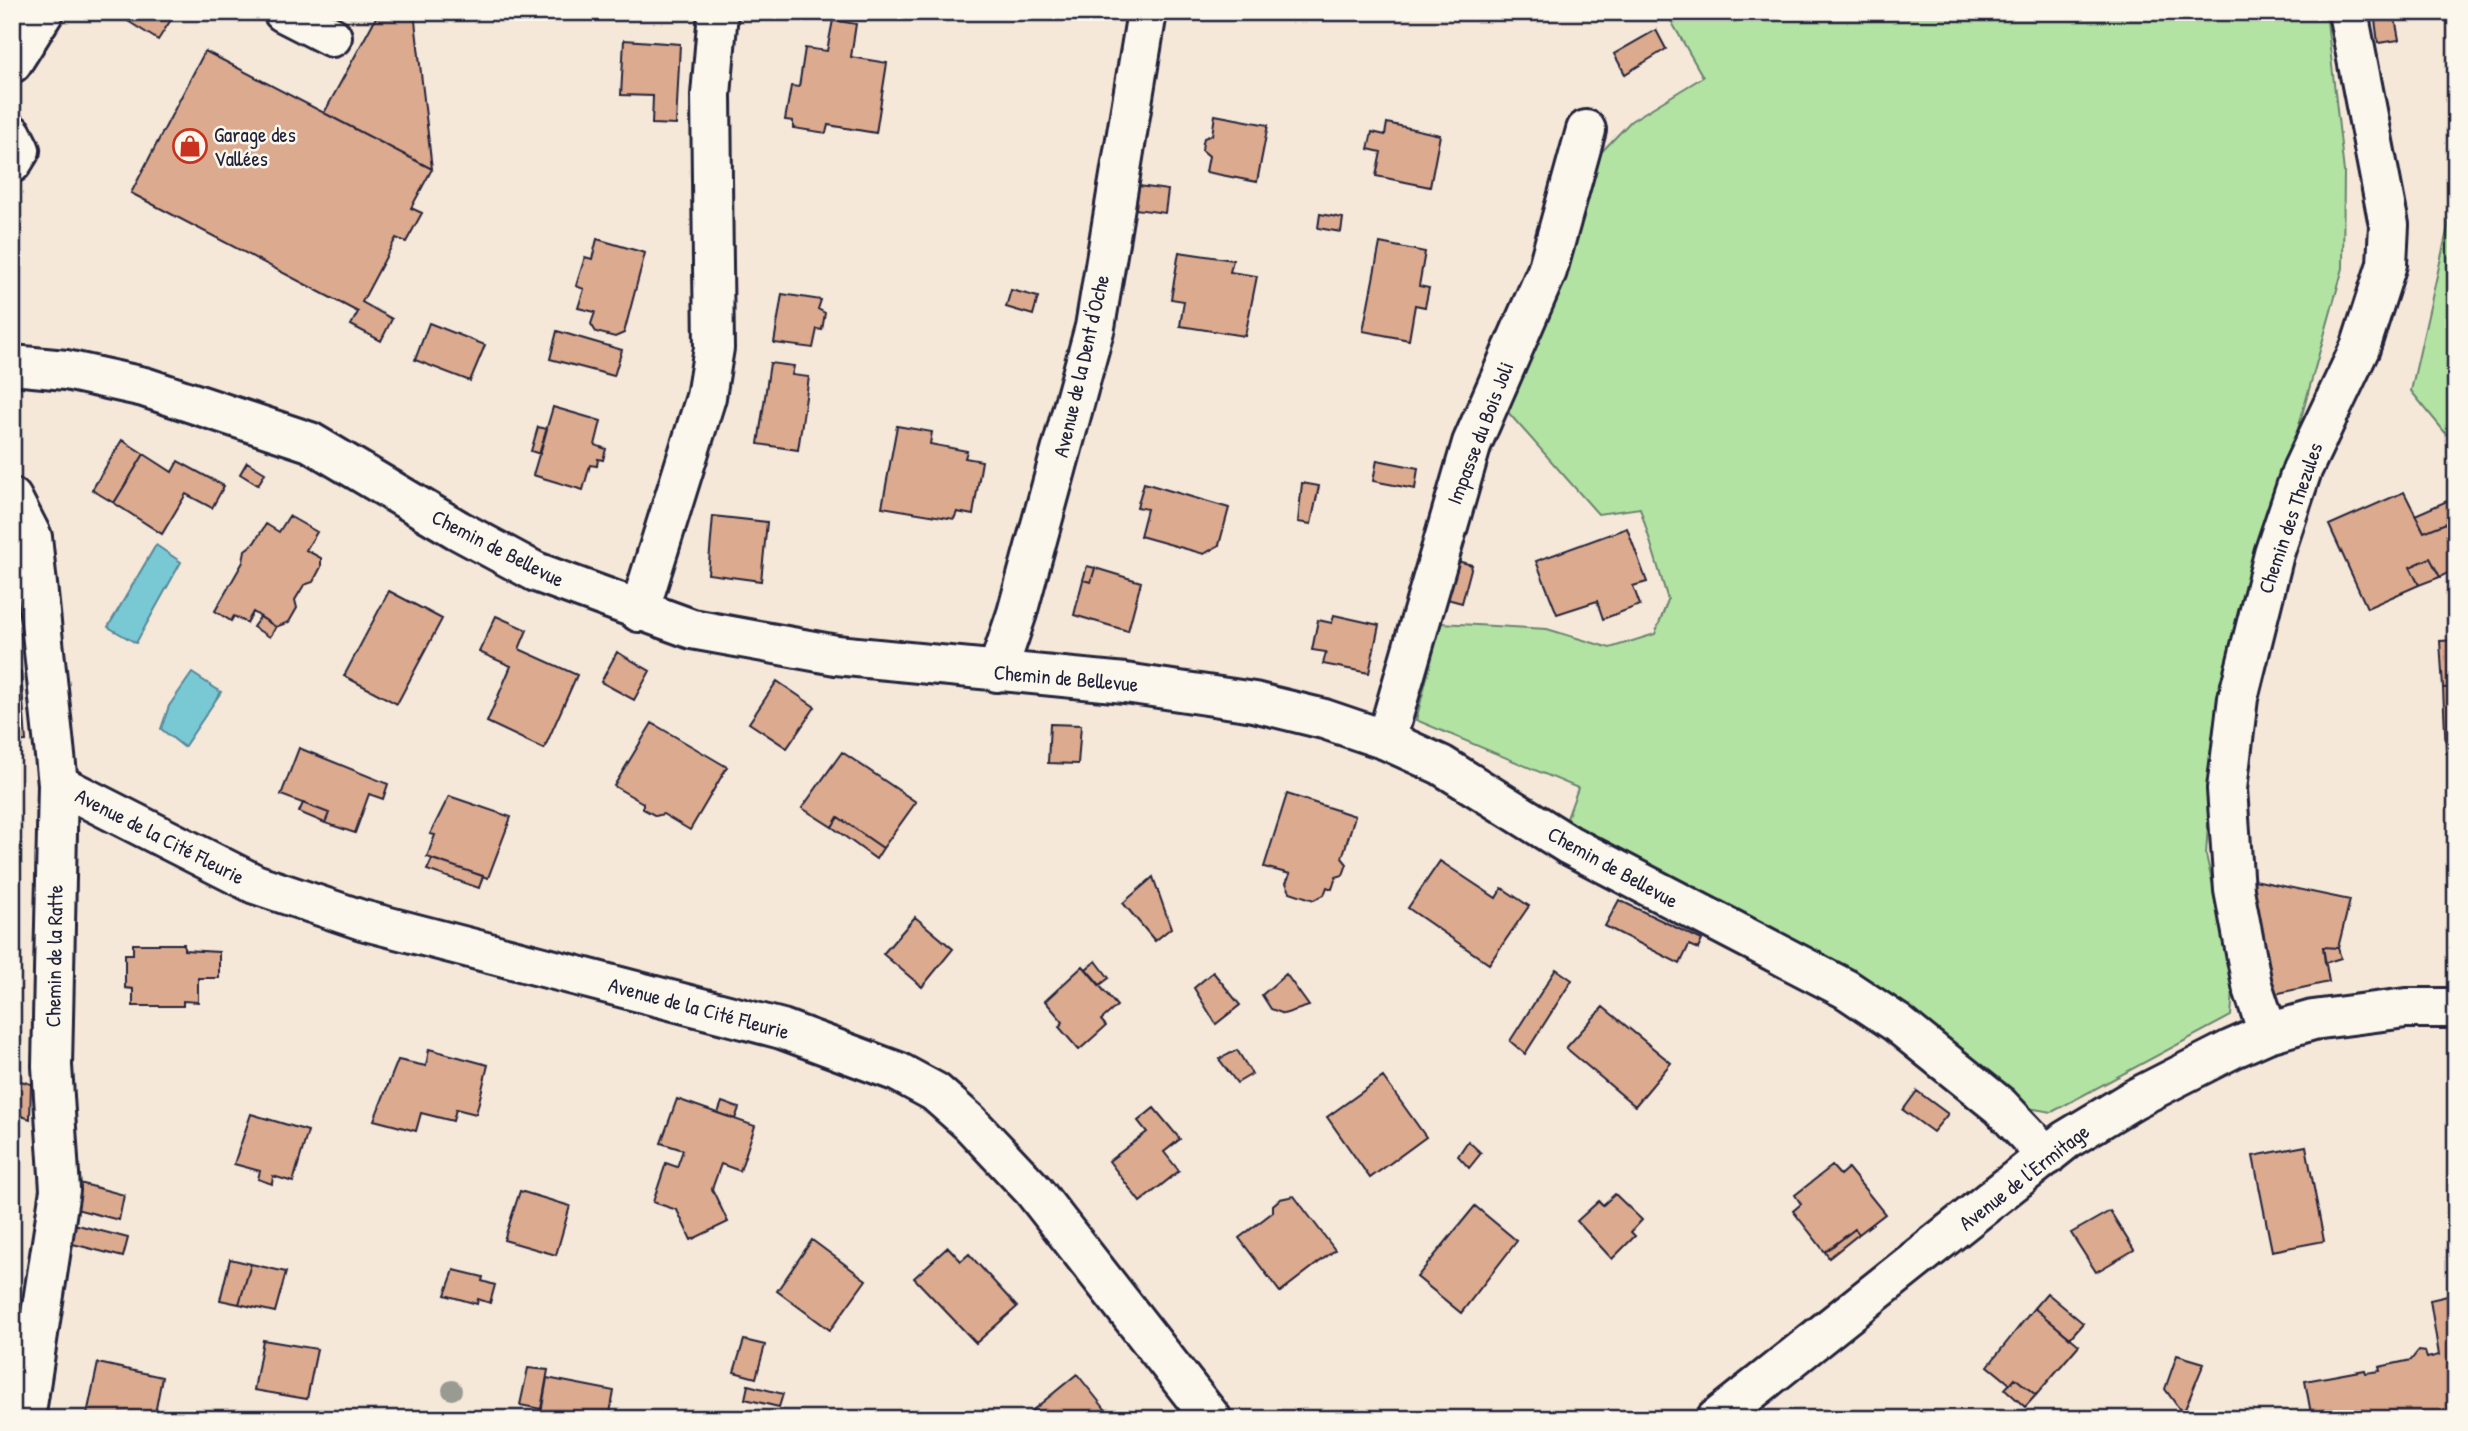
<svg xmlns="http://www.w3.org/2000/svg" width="2468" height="1431" viewBox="0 0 2468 1431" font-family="'Patrick Hand',sans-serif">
	<rect width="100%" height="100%" fill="#f5e8d9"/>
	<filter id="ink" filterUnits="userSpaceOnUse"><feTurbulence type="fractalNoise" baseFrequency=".0143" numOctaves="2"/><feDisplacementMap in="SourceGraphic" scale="14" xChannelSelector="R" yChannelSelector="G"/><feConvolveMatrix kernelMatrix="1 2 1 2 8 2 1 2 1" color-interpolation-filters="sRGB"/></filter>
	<g filter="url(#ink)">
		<path fill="#b2e3a3" stroke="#6a826f" stroke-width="2" d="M 1666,12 L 2326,12 L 2344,172 L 2343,268 L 2214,729 L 2206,855 L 2234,978 L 2231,1016 L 2052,1112 L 2028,1108 L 1881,994 L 1566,821 L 1578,788 L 1416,720 L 1441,623 L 1547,629 L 1610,648 L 1655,634 L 1668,600 L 1640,508 L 1598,514 L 1506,410 L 1591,163 L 1631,121 L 1703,77 Z
			M 2456,191 L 2456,446 L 2411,391 Z"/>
		<path fill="#79c9d5" stroke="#568697" stroke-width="2" d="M 156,545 L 181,562 L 136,643 L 108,627 Z
			M 192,673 L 221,692 L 184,747 L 161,729 L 169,706 Z"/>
		<path fill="#dcaa8e" stroke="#22223b" stroke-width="2" d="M 127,12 L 176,12 L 158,40 L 123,18 Z
			M 379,12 L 414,12 L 432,169 L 324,113 Z
			M 656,12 L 679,12 L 678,16 L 656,15 Z
			M 840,12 L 868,12 L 868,17 Z
			M 2374,12 L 2394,12 L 2399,40 L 2378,43 Z
			M 833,20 L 856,24 L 851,57 L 887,63 L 876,133 L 828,125 L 826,133 L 793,128 L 793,121 L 785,120 L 791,86 L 799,87 L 805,48 L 827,51 Z
			M 1656,30 L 1666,49 L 1625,74 L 1614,54 Z
			M 624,40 L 680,44 L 676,125 L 652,124 L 653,96 L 621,95 Z
			M 205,51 L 432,169 L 411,208 L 422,213 L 406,242 L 396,238 L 362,302 L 392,319 L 381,341 L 351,325 L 358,312 L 131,193 Z
			M 1215,115 L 1268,125 L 1257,182 L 1206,172 L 1209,156 L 1202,150 L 1203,142 L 1204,138 L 1212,135 Z
			M 1387,123 L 1440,135 L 1430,187 L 1376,176 L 1381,152 L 1368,149 L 1372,132 L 1385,135 Z
			M 1139,186 L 1168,190 L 1165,213 L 1135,209 Z
			M 1320,214 L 1343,218 L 1341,232 L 1318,228 Z
			M 597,239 L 645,253 L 624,333 L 615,337 L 596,332 L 591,324 L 595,312 L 578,308 L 584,289 L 576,286 L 585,257 L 592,259 Z
			M 1380,243 L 1425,252 L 1419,286 L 1429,288 L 1425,307 L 1415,305 L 1409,340 L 1363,331 Z
			M 1179,252 L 1233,260 L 1230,272 L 1257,276 L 1245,336 L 1180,326 L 1184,301 L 1171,299 Z
			M 1011,290 L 1038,297 L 1033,315 L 1006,307 Z
			M 782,294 L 821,300 L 818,309 L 825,313 L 822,330 L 817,329 L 813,348 L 774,343 Z
			M 429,323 L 485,345 L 470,381 L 415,360 Z
			M 557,331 L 622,350 L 614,376 L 550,359 Z
			M 770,363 L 794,366 L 792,375 L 809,377 L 798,450 L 758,444 Z
			M 553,407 L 601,421 L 595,445 L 606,449 L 603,460 L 598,459 L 597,466 L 590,465 L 583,490 L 533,475 Z
			M 897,426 L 932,432 L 930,444 L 967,451 L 965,458 L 982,461 L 973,515 L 957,512 L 954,519 L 882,507 Z
			M 538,427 L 547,429 L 540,454 L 531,451 Z
			M 122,440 L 144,454 L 114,503 L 92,490 Z
			M 144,454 L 172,472 L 178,461 L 224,486 L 212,508 L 186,494 L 162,534 L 114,503 Z
			M 1377,460 L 1418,468 L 1415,489 L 1373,481 Z
			M 247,462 L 265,473 L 258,485 L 240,474 Z
			M 1144,483 L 1229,508 L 1219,545 L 1204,554 L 1140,536 L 1147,509 L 1137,507 Z
			M 1302,483 L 1319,486 L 1311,524 L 1298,522 Z
			M 2404,492 L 2424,532 L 2456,519 L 2456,569 L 2440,577 L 2430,558 L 2410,567 L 2419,585 L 2367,608 L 2329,525 Z
			M 2447,501 L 2456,519 L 2424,532 L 2415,515 Z
			M 289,516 L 317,532 L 306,550 L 321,558 L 321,567 L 313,582 L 304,585 L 295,600 L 297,608 L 289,622 L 276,627 L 253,612 L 247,623 L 234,616 L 231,621 L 215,611 L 243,562 L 245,550 L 254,543 L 266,524 L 279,532 Z
			M 713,516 L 767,522 L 761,581 L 708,574 Z
			M 1627,528 L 1647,582 L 1633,586 L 1640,605 L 1603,619 L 1597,601 L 1557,614 L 1536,561 Z
			M 1446,558 L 1472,565 L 1462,603 L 1436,596 Z
			M 2430,558 L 2440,577 L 2419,585 L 2410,567 Z
			M 1087,566 L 1095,568 L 1091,582 L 1083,580 Z
			M 1095,568 L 1141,582 L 1128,631 L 1074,615 L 1083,580 L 1091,582 Z
			M 389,591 L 442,619 L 397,704 L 344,676 Z
			M 1334,615 L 1379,625 L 1369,673 L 1323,664 L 1326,652 L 1312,650 L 1318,620 L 1332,623 Z
			M 496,616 L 527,630 L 519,649 L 577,675 L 544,749 L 487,722 L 511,666 L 479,652 Z
			M 260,617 L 276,627 L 270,637 L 253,627 Z
			M 2456,640 L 2456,687 L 2443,688 L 2440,641 Z
			M 617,652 L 650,671 L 634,700 L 601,682 Z
			M 12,667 L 21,672 L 26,741 L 12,742 Z
			M 777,681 L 815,707 L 787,748 L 749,723 Z
			M 2456,687 L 2456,752 L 2446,753 L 2443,688 Z
			M 652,723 L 727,767 L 690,830 L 663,814 L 656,816 L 643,809 L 643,803 L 614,786 Z
			M 1050,724 L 1081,725 L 1078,764 L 1048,763 Z
			M 299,748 L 388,784 L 383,799 L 369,794 L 355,833 L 325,823 L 329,813 L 281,795 Z
			M 842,752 L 916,802 L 883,848 L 838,817 L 832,827 L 802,808 Z
			M 1287,794 L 1355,816 L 1342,858 L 1347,864 L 1343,875 L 1336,877 L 1332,889 L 1327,887 L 1324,895 L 1314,900 L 1290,892 L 1286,883 L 1290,874 L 1264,867 Z
			M 449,796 L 511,817 L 488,878 L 427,857 L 435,835 L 430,834 Z
			M 303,803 L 329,813 L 325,823 L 299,812 Z
			M 838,817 L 883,848 L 876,859 L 832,827 Z
			M 432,859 L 483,876 L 479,888 L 427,870 Z
			M 1440,861 L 1496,898 L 1502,888 L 1529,906 L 1489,964 L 1408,908 Z
			M 1153,877 L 1171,928 L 1155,941 L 1123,903 Z
			M 2245,878 L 2350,900 L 2338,948 L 2323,947 L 2329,982 L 2270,995 Z
			M 1619,900 L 1702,940 L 1698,949 L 1689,945 L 1680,964 L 1605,926 Z
			M 915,917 L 953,949 L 922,987 L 883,954 Z
			M 133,944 L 184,944 L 184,950 L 219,952 L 219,978 L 198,978 L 198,1002 L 183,1001 L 183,1006 L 133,1006 L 133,989 L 125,988 L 125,954 L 133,954 Z
			M 2323,947 L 2338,948 L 2341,958 L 2325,963 Z
			M 1096,961 L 1109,978 L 1100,985 L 1086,969 Z
			M 1083,966 L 1117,1006 L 1101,1020 L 1106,1026 L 1079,1050 L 1059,1027 L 1063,1022 L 1045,1001 Z
			M 1556,969 L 1572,980 L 1525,1054 L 1510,1041 Z
			M 1213,972 L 1240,1005 L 1216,1024 L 1194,988 Z
			M 1286,974 L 1309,1006 L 1284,1014 L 1271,1009 L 1262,995 Z
			M 1603,1007 L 1671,1063 L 1635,1106 L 1566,1048 Z
			M 429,1049 L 488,1065 L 476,1114 L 456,1109 L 453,1121 L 421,1113 L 416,1131 L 374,1120 L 398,1060 L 426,1066 Z
			M 1237,1050 L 1252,1074 L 1237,1083 L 1219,1059 Z
			M 1383,1077 L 1426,1137 L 1370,1178 L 1327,1117 Z
			M 14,1079 L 31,1084 L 30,1119 L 12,1113 Z
			M 1917,1091 L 1948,1114 L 1933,1132 L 1903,1110 Z
			M 677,1099 L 755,1126 L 740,1171 L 721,1164 L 712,1189 L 728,1222 L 691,1240 L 677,1210 L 653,1202 L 666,1163 L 677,1167 L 683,1150 L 661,1143 Z
			M 722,1102 L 739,1108 L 735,1119 L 718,1113 Z
			M 1154,1108 L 1180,1139 L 1164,1152 L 1179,1171 L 1140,1202 L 1109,1161 L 1147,1132 L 1138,1121 Z
			M 251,1114 L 308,1131 L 293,1182 L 273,1176 L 272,1184 L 258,1179 L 260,1171 L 234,1164 Z
			M 1468,1141 L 1481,1153 L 1469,1168 L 1458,1156 Z
			M 2306,1146 L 2324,1241 L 2272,1251 L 2253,1156 Z
			M 1832,1166 L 1840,1175 L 1848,1168 L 1885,1214 L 1859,1234 L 1855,1229 L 1825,1252 L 1793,1211 L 1801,1204 L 1795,1195 Z
			M 76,1182 L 124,1195 L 119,1220 L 72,1208 Z
			M 520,1191 L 570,1206 L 556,1255 L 504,1240 Z
			M 1615,1194 L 1642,1220 L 1631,1232 L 1635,1236 L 1612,1259 L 1577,1221 L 1599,1201 L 1603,1205 Z
			M 1294,1196 L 1335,1250 L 1280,1292 L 1239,1238 L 1273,1212 L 1273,1205 L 1280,1199 Z
			M 1475,1206 L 1517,1241 L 1461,1313 L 1417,1277 Z
			M 2110,1211 L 2134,1250 L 2096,1272 L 2071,1233 Z
			M 74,1224 L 128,1238 L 123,1257 L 69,1243 Z
			M 1855,1229 L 1859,1234 L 1829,1258 L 1825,1252 Z
			M 812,1240 L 866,1280 L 830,1330 L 777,1291 Z
			M 948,1247 L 961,1261 L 969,1254 L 1017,1307 L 976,1343 L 914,1278 Z
			M 230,1259 L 251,1264 L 239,1304 L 220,1300 Z
			M 251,1264 L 286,1272 L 275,1312 L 239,1304 Z
			M 454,1270 L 483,1277 L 482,1281 L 495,1285 L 490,1303 L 478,1299 L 477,1304 L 445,1295 Z
			M 2047,1293 L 2083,1323 L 2070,1338 L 2034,1308 Z
			M 2456,1294 L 2456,1419 L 2312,1419 L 2305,1381 L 2365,1370 L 2366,1373 L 2380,1371 L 2379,1367 L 2411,1360 L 2418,1351 L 2425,1352 L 2427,1358 L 2439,1355 L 2430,1300 Z
			M 2034,1308 L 2079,1345 L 2036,1395 L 2015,1378 L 2010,1384 L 1988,1366 Z
			M 263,1340 L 317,1349 L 307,1399 L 254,1390 Z
			M 744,1340 L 765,1345 L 756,1378 L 734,1372 Z
			M 2177,1355 L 2204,1363 L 2183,1414 L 2165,1389 Z
			M 98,1363 L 162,1377 L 154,1419 L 86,1419 Z
			M 528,1368 L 548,1370 L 541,1409 L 520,1405 Z
			M 1077,1374 L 1109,1414 L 1103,1419 L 1022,1419 Z
			M 547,1378 L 614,1391 L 609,1419 L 540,1419 Z
			M 2015,1378 L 2036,1395 L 2025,1407 L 2005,1389 Z
			M 748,1385 L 783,1394 L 779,1407 L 745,1399 Z"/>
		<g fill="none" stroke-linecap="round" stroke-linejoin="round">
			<g stroke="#22223b" stroke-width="44">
				<path id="minor" d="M 283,12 L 332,37
					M 12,134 L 20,150 L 12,163
					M 12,365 L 66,370 L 144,387 L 310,442 L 458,530 L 536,572 L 692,629 L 836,655 L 1125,683 L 1254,702 L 1324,719 L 1386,740 L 1441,765 L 1569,845 L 1846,989 L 1897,1023 L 2000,1106 L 2047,1156
					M 12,498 L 32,537 L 58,784 L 52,1066 L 60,1190 L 25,1419
					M 639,612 L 706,397 L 714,348 L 711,95 L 718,12
					M 997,672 L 1017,613 L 1095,327 L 1147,12
					M 1386,740 L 1472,443 L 1547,271 L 1586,130
					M 58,784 L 255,884 L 362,920 L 782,1029 L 898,1072 L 935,1092 L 970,1123 L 1033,1190 L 1212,1419
					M 2268,1033 L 2252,985 L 2234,890 L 2227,789 L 2238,698 L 2274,554 L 2302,470 L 2360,348 L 2387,264 L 2389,225 L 2348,12
					M 1716,1419 L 2066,1140 L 2134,1099 L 2232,1049 L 2268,1033 L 2313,1020 L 2406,1008 L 2456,1008"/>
			</g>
			<g stroke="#22223b" stroke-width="44">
				<path id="major" d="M 12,63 L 44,12"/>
			</g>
			<use href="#minor" stroke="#fbf7ec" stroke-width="38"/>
			<use href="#major" stroke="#fbf7ec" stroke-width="38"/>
		</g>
		<circle fill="#999b93" cx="452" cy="1390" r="10"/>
	</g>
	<defs>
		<g id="shop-ring" transform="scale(1.75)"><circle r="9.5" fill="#fbf7ec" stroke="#c8321e" stroke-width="1.5"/><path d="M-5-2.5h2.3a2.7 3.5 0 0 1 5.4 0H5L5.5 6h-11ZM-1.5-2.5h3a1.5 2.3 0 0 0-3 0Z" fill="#c8321e"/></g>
	</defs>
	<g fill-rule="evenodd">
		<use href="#shop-ring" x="190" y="146"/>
	</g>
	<g text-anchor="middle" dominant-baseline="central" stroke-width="5" stroke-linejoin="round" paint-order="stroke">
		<g font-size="21" fill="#22223b" stroke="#fbf7ec" text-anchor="start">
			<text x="214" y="134">Garage des<tspan x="214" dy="24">Vallées</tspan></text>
		</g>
		<g font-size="21" fill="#22223b" stroke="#fbf7ec">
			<text transform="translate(1081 366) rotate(-77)">Avenue de la Dent d'Oche</text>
			<text transform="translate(1480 433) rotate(-69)">Impasse du Bois Joli</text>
			<text transform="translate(2290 518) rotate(-71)">Chemin des Thezules</text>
			<text transform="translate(498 548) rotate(27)">Chemin de Bellevue</text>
			<text transform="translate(1066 678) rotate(5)">Chemin de Bellevue</text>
			<text transform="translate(160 836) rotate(27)">Avenue de la Cité Fleurie</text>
			<text transform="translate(1613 867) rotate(29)">Chemin de Bellevue</text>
			<text transform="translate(54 956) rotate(-89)">Chemin de la Ratte</text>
			<text transform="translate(699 1008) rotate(15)">Avenue de la Cité Fleurie</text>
			<text transform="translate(2024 1177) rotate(-38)">Avenue de l'Ermitage</text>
		</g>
	</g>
	<rect width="2468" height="1431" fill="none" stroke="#fbf7ec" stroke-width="42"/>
	<rect x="21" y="21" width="2426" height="1389" fill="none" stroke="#22223b" stroke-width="2.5" filter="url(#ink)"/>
</svg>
